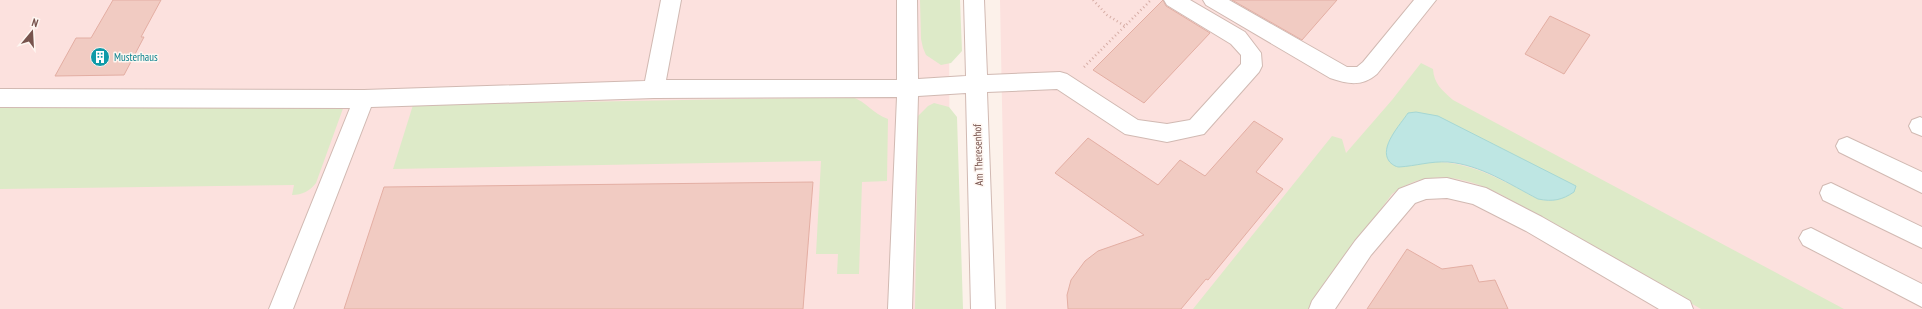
<svg xmlns="http://www.w3.org/2000/svg" width="1922" height="309" viewBox="0 0 1922 309" font-family="'PT Sans Narrow',sans-serif">
	<rect width="100%" height="100%" fill="#fcf1ea"/>
	<path fill="#fce1de" d="M 0,0 L 949,0 L 950,309 L 0,309 Z
		M 1000,0 L 1922,0 L 1922,309 L 1006,309 Z"/>
	<path fill="#ddeac8" fill-rule="evenodd" d="M 920,0 L 960,0 L 962,51 L 951,63 L 941,65 L 926,55 L 923,48 L 921,39 Z
		M 1421,63 L 1433,69 C 1434,84 1442,90 1453,100 L 1844,309 L 1701,309 L 1502,195 C 1467,177 1426,167 1392,194 L 1308,309 L 1193,309 L 1332,136 L 1342,139 L 1346,153 L 1392,100 ZM 1416,112 L 1574,191 C 1562,200 1553,202 1538,199 C 1492,175 1453,151 1399,167 Z
		M 852,97 C 866,101 873,114 888,119 L 887,181 L 862,182 L 859,274 L 837,274 L 838,254 L 816,254 L 821,161 L 393,169 L 413,105 Z
		M 345,103 L 316,183 C 310,191 302,195 292,195 L 294,185 L 0,189 L 0,105 Z
		M 934,103 L 949,107 L 957,117 L 963,309 L 915,309 L 918,116 L 928,106 Z"/>
	<path fill="#bee6e3" stroke="#a5d7d4" d="M 1416,112 L 1438,116 L 1576,186 L 1574,192 C 1562,200 1553,202 1538,199 C 1509,184 1481,165 1448,162 C 1430,161 1416,166 1399,167 C 1396,167 1391,164 1389,161 C 1379,147 1400,125 1408,113 Z"/>
	<path fill="#f1cbc2" stroke="#e3aea3" d="M 113,0 L 161,0 L 141,37 L 144,37 L 124,75 L 55,76 L 76,38 L 91,38 Z
		M 1163,0 L 1166,6 L 1210,33 L 1144,103 L 1093,70 Z
		M 1232,0 L 1337,0 L 1302,40 Z
		M 1550,16 L 1590,35 L 1564,74 L 1525,54 Z
		M 1254,121 L 1283,139 L 1256,172 L 1283,189 L 1208,280 L 1206,279 L 1181,309 L 1068,309 L 1067,295 L 1071,280 L 1085,261 L 1098,251 L 1144,235 L 1055,173 L 1088,138 L 1158,185 L 1180,160 L 1205,176 Z
		M 813,182 L 803,309 L 344,309 L 384,187 Z
		M 1407,249 L 1442,269 L 1472,265 L 1479,282 L 1495,280 L 1508,309 L 1367,309 Z"/>
	<g fill="none" stroke-linecap="round" stroke-linejoin="round">
		<g stroke="#d1b9b2" stroke-width="2">
			<path id="minor" d="M 661,0 L 681,0 L 666,80 L 897,80 L 897,0 L 917,0 L 918,79 L 966,76 L 964,0 L 984,0 L 987,75 L 1060,72 L 1067,74 L 1138,120 L 1167,124 L 1190,120 L 1241,64 L 1241,55 L 1231,44 L 1167,5 L 1164,0 L 1190,0 L 1245,32 L 1261,53 L 1262,66 L 1259,72 L 1204,134 L 1167,142 L 1125,134 L 1057,89 L 987,92 L 995,309 L 971,309 L 966,93 L 918,96 L 912,309 L 888,309 L 897,97 L 654,98 L 371,107 L 293,309 L 269,309 L 350,108 L 0,107 L 0,89 L 364,90 L 645,81 Z
				M 1203,0 L 1229,0 L 1347,67 L 1357,67 L 1363,62 L 1414,0 L 1436,0 L 1377,74 C 1362,87 1348,84 1330,78 L 1206,5 Z
				M 1920,117 L 1922,118 L 1922,136 L 1912,132 L 1909,126 L 1912,120 Z
				M 1847,137 L 1922,172 L 1922,193 L 1839,152 L 1836,146 L 1839,140 Z
				M 1447,178 L 1486,188 L 1542,217 L 1690,301 L 1693,309 L 1659,309 L 1526,231 L 1473,204 L 1447,198 L 1426,199 L 1415,203 L 1371,255 L 1335,309 L 1309,309 L 1312,301 L 1355,241 L 1399,189 L 1425,179 Z
				M 1831,183 L 1922,227 L 1922,248 L 1823,200 L 1820,193 L 1823,186 Z
				M 1811,228 L 1922,284 L 1922,307 L 1803,245 L 1799,238 L 1803,231 Z"/>
		</g>
		<path stroke="#d6ada5" stroke-width="2.5" stroke-dasharray="1 3" stroke-linecap="butt" d="M 1093,0 L 1107,15 L 1125,26
			M 1084,67 L 1150,1"/>
		<use href="#minor" fill="#fff" fill-rule="evenodd"/>
	</g>
	<defs>
		<g id="building-disc" transform="scale(1)"><circle r="9.5" fill="#0f9aa8" stroke="#fef6f1"/><path d="M-4-6H4V6H1V3H-1V6H-4ZM-2.5-4.3h1.7v1.8h-1.7ZM.8-4.3h1.7v1.8H.8ZM-2.5-1h1.7V.8h-1.7ZM.8-1h1.7V.8H.8Z" fill="#fff"/></g>
	</defs>
	<g fill-rule="evenodd">
		<use href="#building-disc" x="100" y="57"/>
	</g>
	<g text-anchor="middle" dominant-baseline="central" stroke-width="3" stroke-linejoin="round" paint-order="stroke">
		<g font-size="11" fill="#0d838f" stroke="#fef6f1" text-anchor="start">
			<text x="114" y="57">Musterhaus</text>
		</g>
		<g font-size="11" fill="#77534d" stroke="#fef6f1">
			<text transform="translate(978 155) rotate(-92)">Am Theresenhof</text>
		</g>
	</g>
	<g transform="translate(32 32) rotate(18)" stroke="#fef6f1" stroke-width="3" paint-order="stroke">
	<path d="M0-3L7 15L0 10L-7 15Z" fill="#77534d"/>
	<text y="-6" font-size="11" font-weight="bold" text-anchor="middle" fill="#77534d">N</text>
	</g>
</svg>
